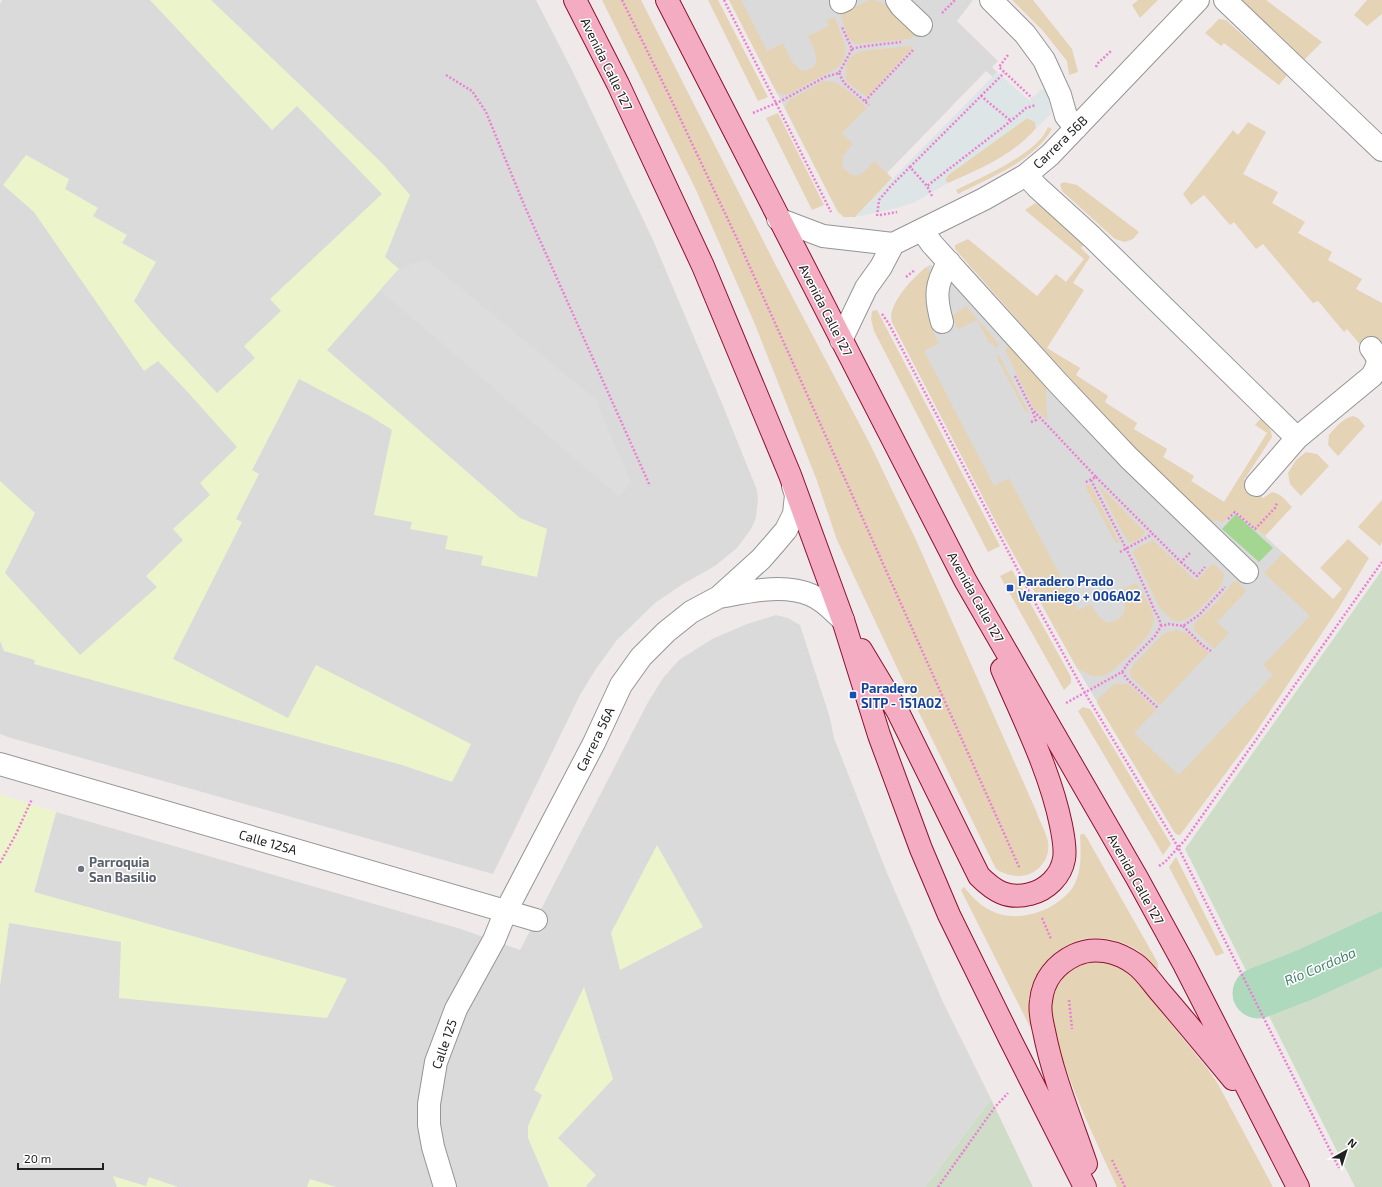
<svg xmlns="http://www.w3.org/2000/svg" width="1382" height="1187" viewBox="0 0 1382 1187" font-family="'Exo 2',sans-serif">
	<rect width="100%" height="100%" fill="#f0e9ea"/>
	<path fill="#dbdadb" d="M 2,0 L 536,0 L 572,70 L 653,240 L 721,401 L 757,490 L 758,499 L 756,518 L 751,529 L 737,548 L 715,566 L 683,584 L 655,603 L 617,640 L 596,669 L 580,695 L 493,874 L 11,738 L 0,734 L 0,4 Z
		M 729,0 L 973,0 L 957,21 L 998,61 L 992,67 L 997,72 L 993,77 L 986,71 L 888,172 L 887,174 L 892,178 L 855,217 L 844,217 L 838,212 Z
		M 929,265 L 932,265 L 932,267 L 949,282 L 968,265 L 1044,350 L 1080,368 L 1075,375 L 1108,396 L 1105,402 L 1137,423 L 1134,429 L 1167,449 L 1163,457 L 1194,476 L 1191,481 L 1224,502 L 1265,536 L 1333,599 L 1256,732 L 1180,835 L 1178,835 L 1174,832 L 1077,668 L 998,526 L 892,322 L 891,316 L 892,311 L 901,294 L 909,283 Z
		M 776,615 L 788,618 L 800,625 L 830,718 L 834,738 L 887,873 L 943,1002 L 991,1099 L 925,1187 L 0,1187 L 0,985 L 9,923 L 34,892 L 56,812 L 461,929 L 520,950 L 647,704 L 663,678 L 679,660 L 712,639 L 747,624 Z"/>
	<path fill="#e4d3b5" d="M 602,0 L 641,0 L 774,262 L 870,444 L 916,540 L 1037,813 C 1040,822 1046,832 1048,842 C 1049,848 1048,855 1045,860 C 1034,879 1013,880 996,869 L 899,672 L 837,540 L 816,478 L 754,322 L 696,190 Z
		M 708,0 L 718,0 L 768,97 L 758,101 Z
		M 729,0 L 741,0 L 767,51 L 783,43 L 792,62 L 802,71 C 826,68 814,49 808,36 L 829,26 L 826,20 L 835,17 L 845,45 L 845,54 L 843,61 L 837,68 L 787,95 L 777,93 Z
		M 869,0 C 889,0 903,21 916,34 L 910,39 L 855,44 L 848,37 L 840,14 Z
		M 1012,0 L 1033,0 L 1072,49 L 1078,72 L 1069,75 L 1067,61 L 1043,31 Z
		M 1138,0 L 1158,0 L 1140,18 L 1132,5 Z
		M 1242,0 L 1266,0 L 1322,42 L 1304,60 Z
		M 1367,0 L 1382,0 L 1382,14 L 1367,26 L 1354,15 Z
		M 1219,19 L 1226,20 L 1287,75 L 1279,85 L 1224,43 L 1221,46 L 1205,33 Z
		M 911,46 L 913,47 L 867,97 L 847,82 C 841,54 857,51 879,49 C 890,48 900,47 911,46 Z
		M 823,81 C 841,80 854,96 867,108 L 842,133 L 853,144 C 845,152 835,164 849,173 C 851,174 854,176 858,175 C 864,174 870,165 874,161 L 892,178 L 855,217 L 844,217 L 838,212 L 785,108 L 789,100 Z
		M 778,113 L 824,205 L 812,210 L 766,118 Z
		M 1027,118 L 1035,122 L 1036,128 C 1014,155 979,169 948,183 L 945,180 L 948,175 Z
		M 1248,122 L 1266,132 L 1243,174 L 1278,192 L 1272,203 L 1305,222 L 1298,233 L 1332,252 L 1328,260 L 1362,279 L 1356,289 L 1382,303 L 1382,346 L 1363,348 L 1347,329 L 1344,332 L 1318,301 L 1313,303 L 1263,244 L 1256,249 L 1234,222 L 1230,225 L 1204,195 L 1191,205 L 1183,194 L 1233,130 L 1238,135 Z
		M 1048,127 L 1052,129 C 1033,162 990,177 958,194 L 956,190 C 981,177 1038,154 1048,127 Z
		M 1064,182 L 1077,185 L 1139,232 L 1133,239 L 1125,242 L 1115,239 L 1062,191 L 1060,184 Z
		M 1035,203 L 1042,206 L 1086,242 L 1081,248 L 1090,257 L 1073,283 L 1084,290 L 1047,348 L 1080,368 L 1076,375 L 1108,396 L 1104,402 L 1137,423 L 1133,429 L 1167,449 L 1163,457 L 1194,476 L 1191,481 L 1224,502 L 1267,433 L 1255,425 L 1260,419 L 1265,420 L 1271,431 L 1272,437 L 1244,480 L 1263,498 L 1272,492 C 1282,494 1285,500 1292,507 L 1265,536 L 1235,511 L 1222,523 C 1218,519 1215,520 1210,522 L 1134,447 L 1044,350 L 955,249 L 955,245 L 968,239 L 1037,296 L 1056,274 L 1066,282 L 1084,259 L 1025,210 Z
		M 926,267 L 931,272 C 921,296 927,321 939,343 L 924,351 L 994,486 L 1009,478 L 1078,610 L 1091,604 C 1096,613 1099,618 1108,623 C 1128,618 1128,607 1119,591 L 1136,583 C 1143,594 1154,608 1154,621 C 1153,624 1152,628 1151,630 C 1147,639 1112,674 1103,676 C 1093,678 1085,673 1077,668 L 998,526 L 892,322 C 887,303 914,278 926,267 Z
		M 947,306 L 953,315 L 966,306 L 1000,345 L 995,348 L 993,343 L 990,344 L 977,320 L 958,329 L 954,321 L 951,323 Z
		M 877,310 L 1000,546 L 988,552 L 874,331 L 871,319 L 872,311 Z
		M 1009,346 L 1046,387 L 1047,420 L 1033,407 L 1005,350 Z
		M 999,355 L 1028,411 L 1026,413 L 996,356 Z
		M 1353,416 L 1358,418 L 1365,426 L 1338,456 L 1328,445 L 1329,435 C 1336,427 1342,419 1353,416 Z
		M 1306,452 L 1317,454 L 1329,466 L 1301,496 L 1290,484 L 1288,473 L 1296,460 Z
		M 1090,484 L 1119,542 L 1116,543 L 1085,486 Z
		M 1098,485 L 1099,485 L 1145,532 C 1143,538 1135,542 1129,543 L 1119,526 Z
		M 1382,500 L 1382,542 L 1380,546 L 1358,527 Z
		M 1348,539 L 1369,558 L 1340,606 L 1256,732 L 1180,835 L 1176,834 L 1097,703 L 1098,699 L 1114,684 L 1129,684 L 1156,710 L 1134,733 L 1179,775 L 1273,675 L 1263,665 L 1310,616 L 1264,573 L 1283,553 L 1333,599 L 1342,589 L 1320,568 Z
		M 1153,540 L 1196,581 L 1213,563 L 1224,574 C 1224,585 1216,591 1209,599 C 1191,618 1178,634 1158,605 L 1133,553 L 1135,549 Z
		M 1012,570 L 1071,677 L 1071,683 L 1064,690 L 1000,576 Z
		M 1237,581 L 1246,591 L 1217,622 L 1229,633 L 1214,649 L 1195,631 L 1193,627 L 1195,623 L 1219,600 L 1233,582 Z
		M 1176,630 L 1187,633 L 1209,653 L 1160,705 L 1131,677 L 1130,670 L 1134,664 L 1162,635 L 1168,632 Z
		M 1083,707 L 1090,709 L 1092,712 L 1171,844 L 1163,855 L 1078,711 Z
		M 1081,834 L 1084,834 L 1087,838 L 1158,963 L 1158,968 L 1156,970 C 1149,963 1145,955 1137,950 C 1121,940 1098,935 1080,940 C 1076,941 1073,943 1069,945 C 1046,957 1026,982 1029,1009 C 1029,1014 1032,1019 1033,1024 L 1033,1026 L 1030,1027 L 961,890 L 964,887 C 974,900 986,911 1003,915 C 1027,920 1059,908 1073,887 C 1082,872 1081,853 1080,836 Z
		M 1176,857 L 1224,953 L 1216,956 L 1169,867 Z
		M 1092,962 C 1108,962 1117,965 1131,975 L 1207,1068 L 1218,1084 L 1273,1187 L 1117,1187 C 1096,1141 1073,1095 1059,1046 C 1054,1032 1049,1016 1051,1001 C 1053,979 1073,967 1092,962 Z"/>
	<path fill="#cfddc8" d="M 1382,570 L 1382,911 L 1362,920 L 1354,928 L 1318,941 L 1251,973 L 1298,999 L 1329,977 L 1382,960 L 1382,1187 L 1355,1187 L 1185,849 Z
		M 991,1099 L 1033,1187 L 925,1187 Z"/>
	<path fill="#ecf4cc" d="M 150,0 L 211,0 L 383,164 L 410,195 L 385,257 L 399,269 L 327,350 L 520,518 L 547,529 L 537,577 L 481,565 L 483,556 L 445,549 L 448,536 L 410,529 L 412,522 L 374,515 L 392,430 L 370,416 L 299,379 L 252,470 L 259,474 L 236,519 L 242,522 L 173,659 L 288,718 L 316,665 L 471,744 L 452,782 L 402,765 L 34,664 L 35,660 L 4,651 L 0,641 L 0,481 L 35,513 L 5,573 L 80,655 L 157,587 L 146,576 L 183,540 L 173,529 L 210,495 L 200,483 L 237,447 L 184,388 L 158,361 L 144,371 L 34,212 L 3,185 L 26,155 L 69,179 L 65,189 L 98,208 L 93,216 L 127,235 L 122,243 L 156,262 L 134,301 L 161,333 L 217,393 L 255,358 L 244,346 L 281,311 L 270,299 L 382,194 L 297,106 L 272,130 Z
		M 0,794 L 56,812 L 34,892 L 347,979 L 327,1018 L 119,998 L 121,942 L 9,923 L 0,985 Z
		M 657,845 L 703,927 L 620,970 L 611,933 Z
		M 584,987 L 613,1079 L 558,1138 L 596,1175 L 586,1186 L 587,1187 L 549,1187 L 528,1138 L 528,1126 L 542,1095 L 534,1090 Z
		M 113,1176 L 146,1186 L 149,1177 L 178,1187 L 117,1187 Z
		M 310,1179 L 336,1187 L 307,1187 Z"/>
	<path fill="#a3d690" d="M 1236,514 L 1273,548 L 1259,562 L 1222,529 Z"/>
	<path fill="#ddd" d="M 426,259 L 595,399 L 631,482 L 619,497 L 380,290 L 399,269 Z"/>
	<path fill="#dde5e6" d="M 997,72 L 1030,101 L 1040,90 L 1047,89 L 1051,114 L 1036,128 L 1035,122 L 1027,118 L 948,175 L 945,180 L 948,183 L 913,203 L 893,209 L 855,217 Z"/>
	<path fill="#aed9bd" d="M 1382,911 L 1382,960 L 1330,977 L 1298,999 L 1272,1014 L 1251,972 L 1318,941 L 1354,928 L 1362,920 Z"/>
	<g fill="none" stroke-linecap="round" stroke-linejoin="round">
		<path stroke="#aed9bd" stroke-width="51" d="M 1258,993 L 1307,974 L 1382,939"/>
		<g stroke="#959595" stroke-width="24">
			<path id="minor" d="M 897,0 L 901,6 L 921,25
				M 991,0 L 1025,34 L 1044,60 L 1060,95 L 1066,116 L 1076,128
				M 1225,0 L 1382,150
				M 841,2 L 845,0
				M 1026,175 L 1037,187 L 1092,237 L 1297,438
				M 778,219 L 823,236 L 893,244 L 984,199 L 1026,175 L 1050,155 L 1198,0
				M 922,230 L 932,244 L 1058,383 L 1129,458 L 1247,572
				M 942,322 C 935,297 935,284 949,262
				M 841,340 L 866,288 L 881,267 L 893,244
				M 1256,485 L 1297,438 L 1372,376 C 1379,363 1380,360 1371,348
				M 719,597 C 748,592 783,583 811,595 C 824,600 833,611 843,620
				M 0,764 L 536,920
				M 445,1187 L 433,1147 L 429,1125 L 429,1104 L 436,1062 L 456,1009 L 494,940 L 506,911 L 594,743 L 621,685 L 641,657 L 666,632 L 691,612 L 719,597 L 761,559 L 775,543 L 786,530 L 794,514 L 796,495 L 793,486"/>
		</g>
		<g stroke="#8e112b" stroke-width="24">
			<path id="major" d="M 575,0 L 618,84 L 703,266 L 790,475 L 843,620 L 879,735 L 921,849 L 949,915 L 1010,1039 L 1085,1187
				M 667,0 L 965,580 L 1137,878 L 1184,964 L 1298,1187
				M 861,650 L 897,710 L 979,876 C 994,891 1008,900 1030,894 C 1047,890 1061,876 1064,859 C 1066,848 1063,836 1061,825 C 1050,771 1024,720 1002,669
				M 1086,1164 C 1071,1120 1053,1077 1044,1031 C 1042,1022 1039,1011 1041,1001 C 1043,980 1056,964 1075,955 C 1094,946 1117,951 1135,964 C 1144,970 1153,984 1161,993 C 1185,1021 1209,1050 1233,1079"/>
		</g>
		<path stroke="#ec7fd4" stroke-width="2.5" stroke-dasharray="2 2" stroke-linecap="butt" d="M 622,0 L 670,97 L 740,245 L 1020,869
			M 724,0 L 831,212
			M 942,13 L 955,0
			M 852,49 L 859,47 L 901,42
			M 1008,55 L 999,67 L 1032,98
			M 1096,67 L 1097,64 L 1111,51
			M 839,73 L 844,83 L 869,105
			M 446,75 L 472,91 L 486,112 L 525,207 L 650,486
			M 981,96 L 1004,73
			M 865,101 L 914,49
			M 753,113 L 781,101 L 825,77 L 839,73 L 852,49 L 842,27
			M 910,167 L 981,96 L 1011,121
			M 932,196 L 927,186 L 1011,121 L 1026,108 L 1036,105
			M 880,215 L 897,212
			M 877,216 L 879,200 L 890,187 L 910,167 L 927,186
			M 906,277 L 915,270
			M 882,314 L 889,324 L 1033,599 L 1085,693 L 1178,847 L 1339,1168
			M 1015,376 L 1031,408 L 1096,477 L 1084,483
			M 1031,422 L 1036,420 L 1032,410
			M 1096,477 L 1153,534
			M 1091,480 C 1112,522 1135,563 1153,607 C 1156,615 1159,615 1161,626
			M 1228,519 L 1235,512 L 1255,529 L 1275,508 L 1277,503
			M 1120,552 L 1153,534 L 1181,562 L 1190,553
			M 1181,562 L 1197,576 L 1205,567
			M 1183,626 L 1202,645 L 1211,651
			M 1122,672 L 1128,680 L 1158,708
			M 1066,703 L 1122,672 L 1129,662 L 1155,636 L 1161,626 L 1169,624 L 1183,626 L 1199,615 L 1225,587
			M 0,863 L 16,834 L 32,799
			M 1159,866 L 1165,862 L 1185,840 L 1382,562
			M 1042,918 L 1051,939
			M 1069,1000 L 1072,1029
			M 1112,1160 L 1125,1187
			M 938,1187 L 995,1107 L 1008,1093"/>
		<use href="#minor" stroke="#fff" stroke-width="22"/>
		<use href="#major" stroke="#f3acc2" stroke-width="22"/>
	</g>
	<g fill="#1a4fb4" stroke="#fff" stroke-width="1.5">
		<rect x="1006" y="584" width="8" height="8" rx="2"/>
		<rect x="849" y="691" width="8" height="8" rx="2"/>
	</g>
	<circle fill="#6b7280" stroke="#fff" stroke-width="1.5" cx="81" cy="869" r="4"/>
	<g text-anchor="middle" dominant-baseline="central" stroke-width="3" stroke-linejoin="round" paint-order="stroke">
		<g font-size="13" fill="#212121" stroke="#fff">
			<text transform="translate(607 64) rotate(64)">Avenida Calle 127</text>
			<text transform="translate(1060 142) rotate(-44)">Carrera 56B</text>
			<text transform="translate(826 310) rotate(63)">Avenida Calle 127</text>
			<text transform="translate(976 597) rotate(61)">Avenida Calle 127</text>
			<text transform="translate(595 739) rotate(-64)">Carrera 56A</text>
			<text transform="translate(268 842) rotate(16)">Calle 125A</text>
			<text transform="translate(1136 879) rotate(61)">Avenida Calle 127</text>
			<text transform="translate(444 1044) rotate(-71)">Calle 125</text>
		</g>
		<g font-size="13" font-weight="bold" fill="#164399" stroke="#fff" text-anchor="start">
			<text x="1018" y="581">Paradero Prado<tspan x="1018" dy="15">Veraniego + 006A02</tspan></text>
			<text x="861" y="688">Paradero<tspan x="861" dy="15">SITP - 151A02</tspan></text>
		</g>
		<g font-size="13" font-weight="bold" fill="#5b616d" stroke="#fff" text-anchor="start">
			<text x="89" y="862">Parroquia<tspan x="89" dy="15">San Basilio</tspan></text>
		</g>
		<g font-size="14" font-style="italic" fill="#46826b" stroke="#fff">
			<text transform="translate(1320 966) rotate(-23)">Río Cordoba</text>
		</g>
	</g>
	<g transform="translate(1346 1151) rotate(39)" stroke="#ffffff" stroke-width="3" paint-order="stroke">
	<path d="M0-3L7 15L0 10L-7 15Z" fill="#212121"/>
	<text y="-6" font-size="11" font-weight="bold" text-anchor="middle" fill="#212121">N</text>
	</g>
	<path d="M18 1163v6h85v-6" fill="none" stroke="#212121" stroke-width="2"/>
	<text x="24" y="1163" font-size="12" fill="#212121" stroke="#ffffff" stroke-width="3" paint-order="stroke">20 m</text>
</svg>
